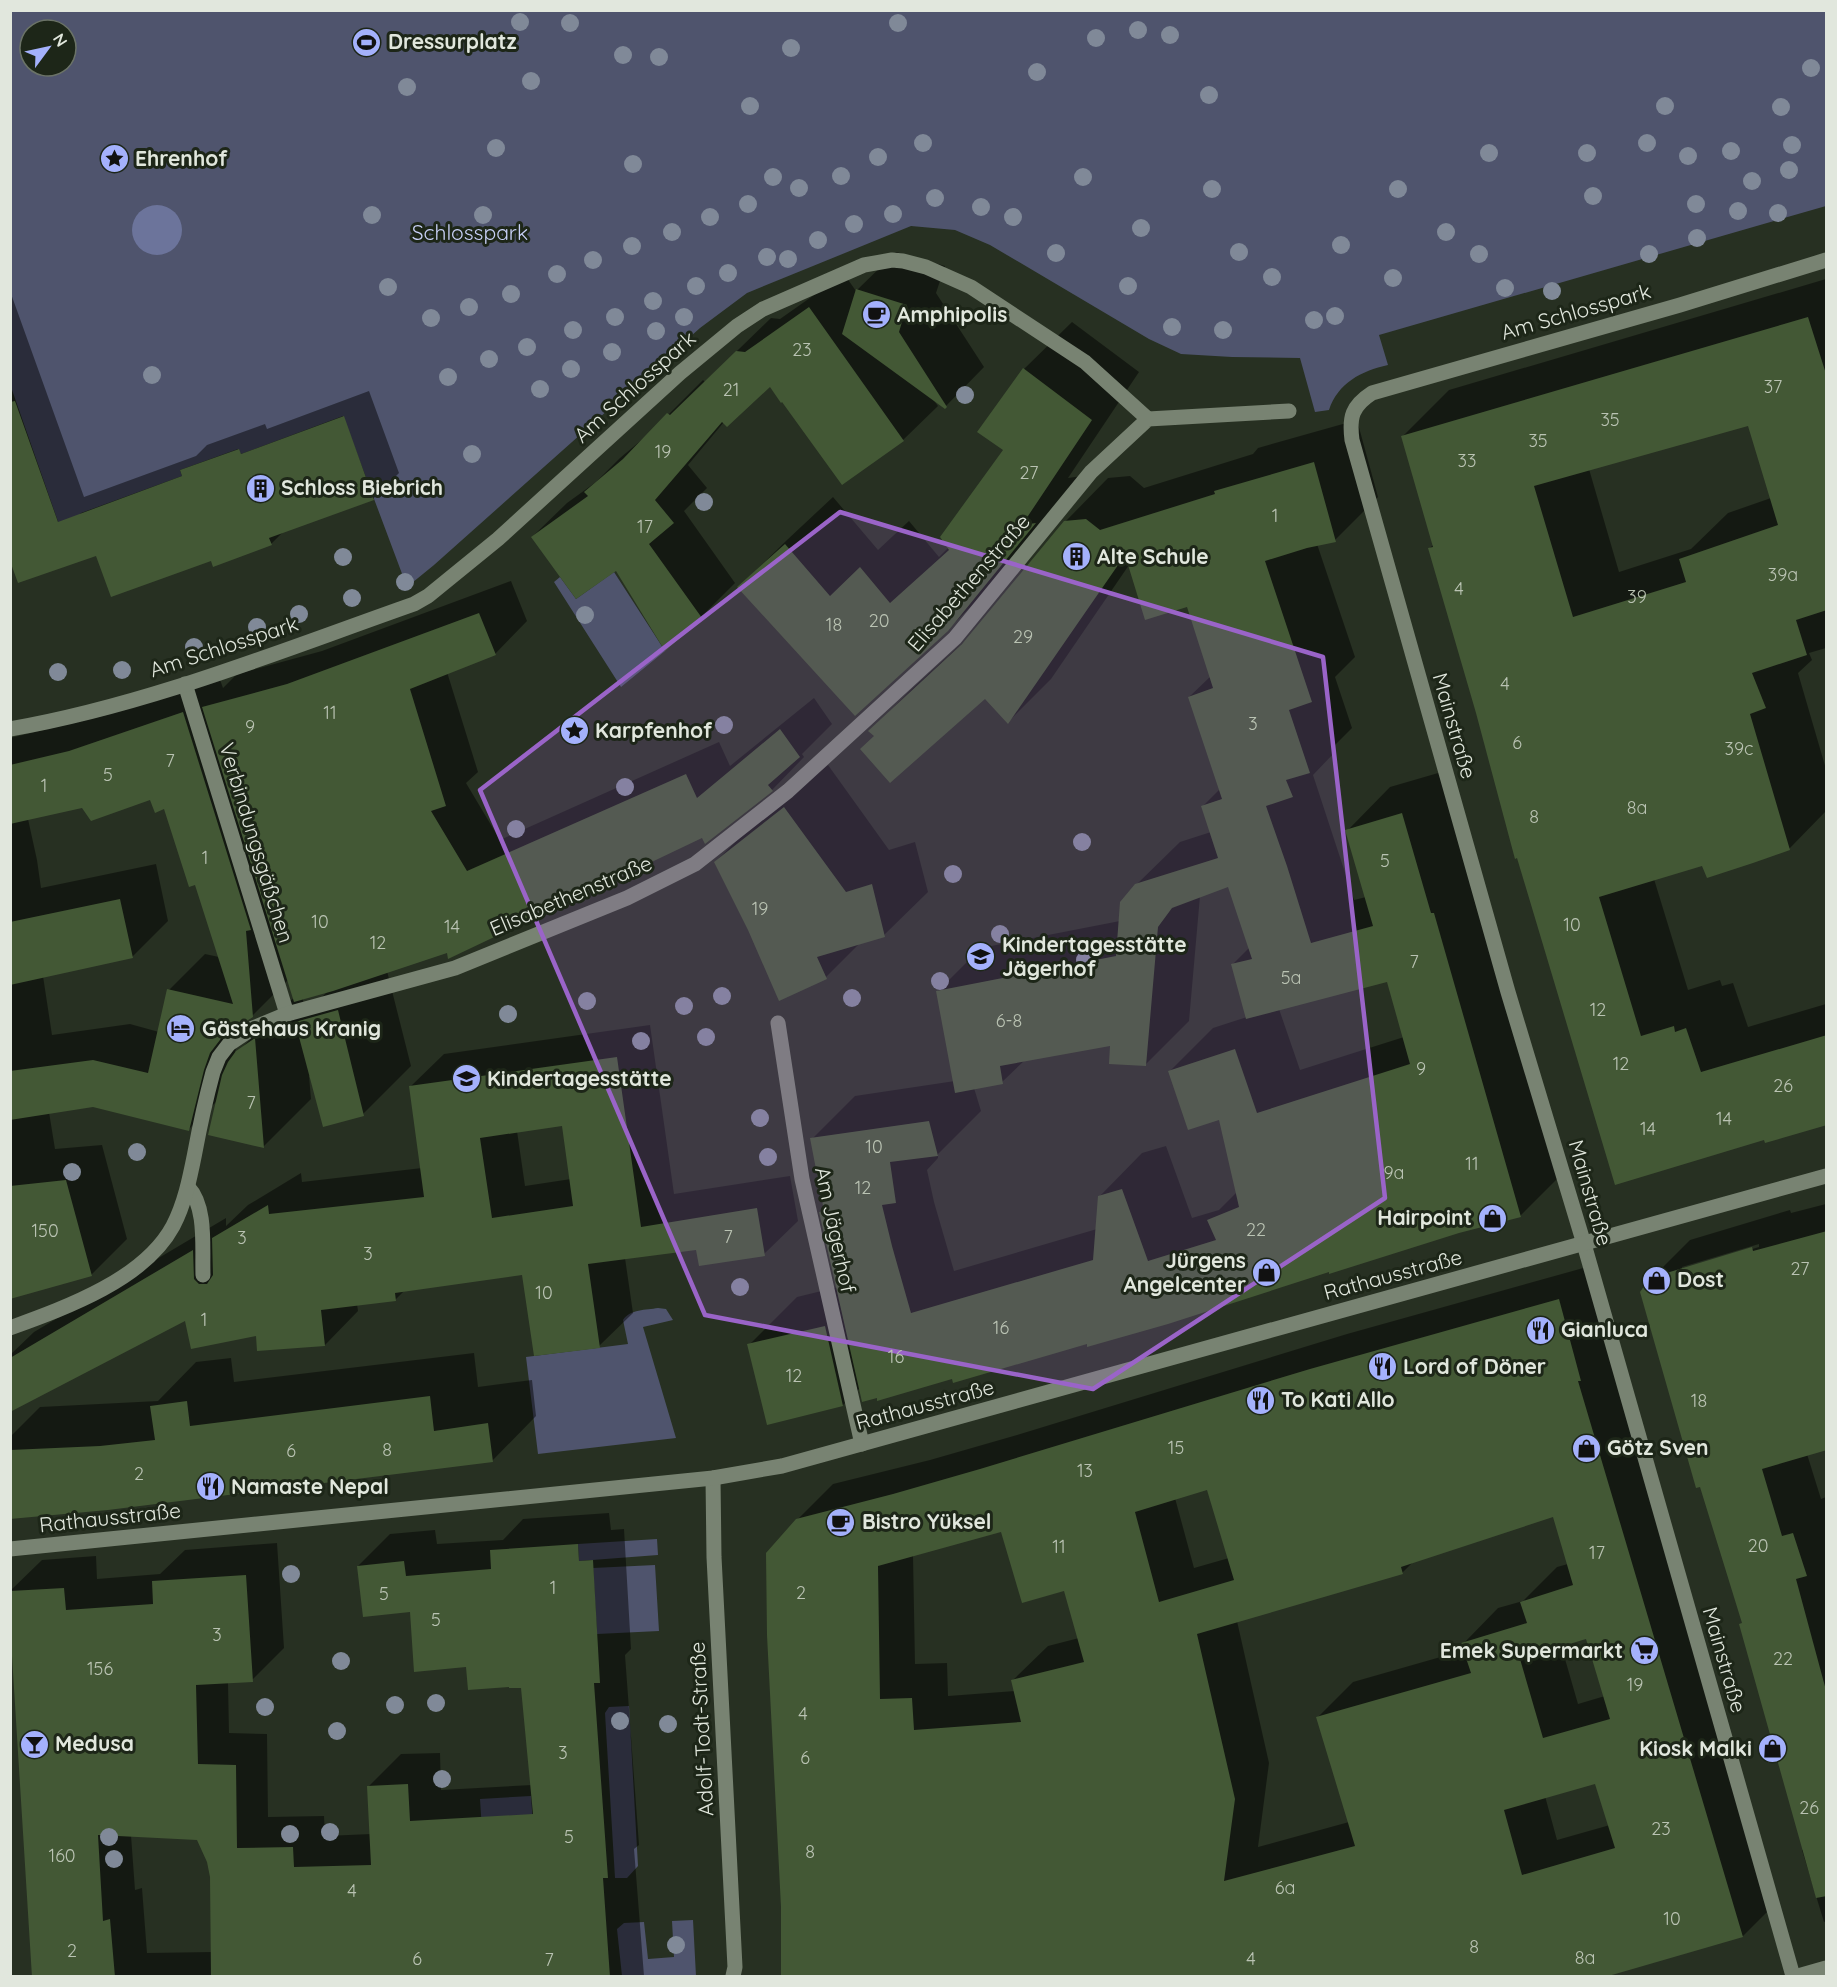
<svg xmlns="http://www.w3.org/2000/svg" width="1837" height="1987" font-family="Quicksand,sans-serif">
  <rect width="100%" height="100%" fill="#273022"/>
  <path fill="#4f546d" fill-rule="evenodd" d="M10,11H1826V206L1379,335L1388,365C1361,371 1338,383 1329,410L1315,412L1300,358L1232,357L1181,354L1149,339L990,245L955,230L911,226L747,293L700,328L434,565L407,587L343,416L241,454L238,449L180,470L182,476L81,513L62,533L11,387ZM30,30H66V66H30Z
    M614,572L665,651L621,687L554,582L560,577L576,599Z
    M658,1308L666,1309L673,1320L643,1327L676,1438L538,1454L526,1357L628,1344L623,1320C630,1309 646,1310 658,1308Z
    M657,1539L658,1555L579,1561L578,1544Z
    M655,1565L659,1631L597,1634L593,1568Z
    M629,1706L638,1866L627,1878H615L605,1713L609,1707Z
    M531,1796L537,1882L484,1861L480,1799Z
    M693,1920L696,1976H622L617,1929L624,1923L644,1922L648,1959L674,1957L672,1921Z"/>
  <path fill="#6c749b" d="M132 230a25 25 0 1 1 50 0a25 25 0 1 1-50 0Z"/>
  <path fill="#0007" fill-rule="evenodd" d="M896,252L945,266L936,293L984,367L945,407L932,398L938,406L903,440L843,483L770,385L724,422L688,465L707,488L684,511L735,583L701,617L616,568L532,537L567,503L596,482L620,458L651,432L703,380L705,382L771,318L780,319L844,274L856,291Z
    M1826,279V648L1809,653L1812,660L1798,673L1826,769V811L1790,848L1753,862L1703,864L1654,879L1688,990L1720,980L1722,986L1733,983L1748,1027L1826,1004V1123L1765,1138L1616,1183L1429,549L1434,544L1402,437L1449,390ZM1749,424L1771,498L1728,513L1691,549L1619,572L1589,469Z
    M10,291L84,497L196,456L207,445L265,424L267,429L369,391L399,473L373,499L284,531L271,544L212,559L97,554L10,557Z
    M1072,322L1139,372L1068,478L1082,476L996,582L947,630L739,587L787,540L833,497L878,550L909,521L939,557L949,547L1005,450L1024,369Z
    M1357,420L1378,497L1335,540L1317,544L1355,657L1335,677L1352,728L1333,747L1335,752L1313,775L1354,900L1366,897L1347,831L1390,787L1445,771L1563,1173L1520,1216L1458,1231L1089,1342L878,1396L861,1387L843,1405L749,1345L797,1297L838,1287L821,1212L825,1208L812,1139L855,1096L955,1081L938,991L981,948L1120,921L1136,885L1180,842L1211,832L1202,807L1220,789L1189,697L1211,676L1188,605L1129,565L1051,679L1008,722L985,697L875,736L870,731L913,688L976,631L1065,522L1108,478L1130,476L1144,488L1253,454L1258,448ZM1229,885L1249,948L1232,965L1247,1017L1213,1028L1170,1071L1220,1118L1237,1192L1219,1210L1192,1218L1166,1146L1142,1153L1099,1197L1097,1229L954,1271L934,1202L927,1170L938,1158V1154L981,1111L974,1088L1002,1082L1025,1060L1112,1044L1146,1064L1189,1021L1200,896ZM1388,980L1404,1037L1300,1070L1279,1009Z
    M511,581L527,621L495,654L447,672L478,772L466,783L500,840L719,742L730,766L814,698L832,724L802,754L804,757L772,790L702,836L448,951L387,971L411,1066L363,1114L311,1075L309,1076L311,1099L263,1147L218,1100L189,1129L93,1106L49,1112L55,1149L102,1145L127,1239L91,1275L10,1297V738L106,715L219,677L223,688L237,674L322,651ZM151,798L165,807L196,883L219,957L205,954L169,990L159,1032L130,1024L52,1035L43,976L132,957L168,921L156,864L41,888L37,860L28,819L83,806ZM288,980L294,998L285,1004L234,1056L243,1022L252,1016ZM328,991L304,1015L303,998Z
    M828,765L889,850L915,842L928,892L884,935L861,942L826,977L779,999L749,929L715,862L759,819Z
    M650,1025L674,1194L790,1176L798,1221L764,1254L698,1248L625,1258L633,1313L599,1346L524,1273L405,1290L395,1300L357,1304L358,1311L325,1345L186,1319L10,1410V1355L34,1332L226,1218V1226L248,1205L301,1173L302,1182L422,1168L410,1087L444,1054ZM563,1124L571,1179L525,1186L517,1131Z
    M1826,1204V1449L1807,1454L1821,1499L1826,1497V1921L1824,1922L1802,1850L1804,1849L1651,1279L1690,1240L1790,1210L1791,1213ZM1759,1244V1247L1682,1270V1267Z
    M1594,1265L1778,1901L1743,1936L783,1976L797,1520L833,1484L930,1460L1017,1435L1347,1334ZM1208,1488L1229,1558L1194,1568L1175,1498ZM1554,1515L1568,1564L1557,1567L1523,1601L1498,1608L1463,1644L1465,1650L1353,1682L1318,1717L1349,1822L1258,1847L1269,1763L1237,1621L1402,1573L1413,1562ZM1002,1531L1065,1589L1079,1638L1048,1646L1012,1681L1015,1691L948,1696L947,1663L915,1664L913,1555ZM1587,1637L1605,1696L1578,1704L1561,1645ZM1596,1782L1610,1825L1557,1840L1545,1796Z
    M474,1353L478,1387L532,1380L536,1416L492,1461L10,1518V1437L40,1407L158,1401L196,1362L231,1358L234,1382Z
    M609,1513L611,1530L624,1529L631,1649L625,1655L639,1845L634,1849L644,1976H34L10,1591L42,1560L96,1556L97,1579L160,1574L185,1550L277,1543L284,1648L252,1680L228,1682L229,1733L267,1734L268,1817L324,1816L325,1836L371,1834L369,1786L401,1754L440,1753L441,1790L532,1785L522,1686L468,1666L411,1610L358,1566L390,1534L435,1530L437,1544L503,1540L523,1519ZM131,1835L198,1839L208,1862L211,1876L212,1952L147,1953L142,1888L135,1890Z"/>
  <path fill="#435835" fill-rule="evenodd" d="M856,289L907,305L899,332L947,407L945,409L842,334Z
    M809,307L904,441L842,485L782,402L781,403L770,387L727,427L722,422L655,500L674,523L649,544L702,618L665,651L616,571L576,599L531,537L588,496L584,492L623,459L667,413L670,415L736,351L745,352Z
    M1808,317L1827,377V610L1796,620L1807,655L1752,673L1766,708L1750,714L1790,850L1753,863L1707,878L1702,866L1599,897L1641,1036L1674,1026L1675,1032L1686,1028L1701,1072L1827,1035V1125L1765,1143L1764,1140L1615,1185L1517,858L1515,859L1476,713L1428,548L1433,547L1401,436ZM1748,426L1778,525L1679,559L1686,582L1573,617L1534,486Z
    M1023,368L1092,420L1022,525L1036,523L948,631L855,716L737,587L785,544L830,596L860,567L890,603L949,550L940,537L1003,450L977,432Z
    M15,401L58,522L182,476L180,470L239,449L241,454L344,416L374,500L269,538L272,545L213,567L211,561L111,597L96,556L18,583L10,561V402Z
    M1314,462L1336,542L1307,548L1265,561L1312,702L1289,710L1310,773L1286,780L1293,797L1266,806L1287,866L1311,943L1373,926L1345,830L1402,813L1431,913H1434L1521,1217L1459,1233L1329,1274V1272L1168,1324L1087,1347V1344L953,1383L952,1379L877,1401V1398L862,1402L819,1212L824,1211L810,1138L929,1121L938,1156L890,1162L896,1203L882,1205L892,1246L911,1313L1093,1260L1098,1196L1122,1189L1148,1261L1216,1240L1207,1220L1239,1207L1219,1120L1188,1130L1168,1071L1235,1049L1257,1113L1410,1064L1387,982L1246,1019L1231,964L1252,959L1228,887L1172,908L1158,927L1146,1066L1109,1064L1110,1046L1000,1066L1003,1084L955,1093L936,991L1116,956L1120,902L1135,884L1218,858L1201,806L1222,799L1188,697L1213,688L1187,607L1145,620L1125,555L1008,724L985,699L890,783L860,749L874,736L868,731L962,644L1064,521L1086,519L1100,530L1215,494L1214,491Z
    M479,613L496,655L410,689L446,806L431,811L467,871L686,774L697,798L780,729L800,757L768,785L773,791L705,844L702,838L448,959L447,953L333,991L294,1002L202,707L287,684Z
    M183,712L251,930L246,931L253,1017L223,1036L210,1053L204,1070L189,1131L93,1107L10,1120V1071L93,1060L148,1073L167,989L233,1004L195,885L189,887L164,809L155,813L150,800L91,821L82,808L10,824V765L69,751Z
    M784,807L846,892L872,884L885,937L817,957L827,979L779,1001L748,930L714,862Z
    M120,899L133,958L10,985V922Z
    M338,1010L364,1116L323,1127L295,1022Z
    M255,1038L264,1148L208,1135L222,1075L228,1062L236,1051Z
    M617,1057L641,1227L757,1208L765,1256L699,1266L696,1250L588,1264L600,1348L534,1356L522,1275L395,1293L396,1301L321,1310L325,1346L257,1351L256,1336L191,1349L185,1321L10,1412V1358L193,1250L194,1279L199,1284H207L213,1275L212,1238L268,1205L269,1214L424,1197L409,1086ZM562,1126L573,1206L492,1218L480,1138Z
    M66,1180L92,1276L10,1299V1186Z
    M1827,1231V1450L1762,1469L1782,1536L1793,1533L1807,1576L1796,1579L1827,1694V1896L1816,1898L1739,1624L1742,1623L1700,1487L1696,1488L1640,1292L1650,1278L1752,1247L1753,1251Z
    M1559,1299L1581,1381H1578L1743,1937L1605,1977H781V1907L767,1635L766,1553L796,1519L893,1494L980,1469L1310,1369ZM1207,1490L1234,1580L1159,1602L1135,1512ZM1553,1517L1573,1585L1520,1602L1527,1623L1461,1643L1471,1673L1316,1717L1355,1846L1224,1881L1235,1799L1197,1634L1403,1574L1401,1567ZM1001,1532L1022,1603L1064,1591L1084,1662L1011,1680L1021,1722L914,1730L912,1698L880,1699L878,1566ZM1586,1639L1610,1719L1543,1738L1520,1659ZM1595,1784L1615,1848L1522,1875L1504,1810Z
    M825,1326L843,1406L767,1425L747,1344Z
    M430,1396L434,1431L488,1423L493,1462L108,1510L10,1519V1450L100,1446L155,1440L150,1406L187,1401L190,1426Z
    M578,1544L579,1561L593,1560L600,1683H594L608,1878H603L610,1977H211L210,1877L207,1862L197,1840L98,1835L103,1921L110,1919L115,1977H32L10,1624V1591L64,1588L66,1610L153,1604L152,1581L246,1575L253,1682L196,1685L198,1764L236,1765L237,1848L293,1847L294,1867L371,1865L367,1786L408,1784L410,1821L533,1814L521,1688H509V1687L468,1690L466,1667L414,1672L410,1612L363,1617L357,1566L404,1561L406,1576L491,1569L490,1550Z"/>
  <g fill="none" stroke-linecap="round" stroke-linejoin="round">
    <path stroke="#788372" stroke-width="15" d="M185,684L287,1014
      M778,1023L802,1179L862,1444
      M188,1187C207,1207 202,1248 203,1275"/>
    <path stroke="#788372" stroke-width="15" d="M10,729C148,705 283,650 414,604L428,596L498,539L680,373L737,326L763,309L864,265L892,260L903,261L926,267L971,287L1085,362L1148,419L1289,411
      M10,1328C65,1308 144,1280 173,1226C185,1203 190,1177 195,1152C200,1125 206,1098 213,1072L219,1057L229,1044L253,1028L287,1014L455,968L627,898L695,864L788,791L955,638L1091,472L1148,419
      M713,1478L714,1557L735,1967L733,1976
      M1793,1976L1584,1244L1508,992L1352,440C1349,417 1352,406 1372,393L1680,305L1826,260"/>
    <path stroke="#788372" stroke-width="15" d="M10,1549L713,1478L782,1466L1826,1176
      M1798,1976L1826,1968"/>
  </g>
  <g fill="#808998">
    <circle cx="520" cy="22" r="9"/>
    <circle cx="570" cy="23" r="9"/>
    <circle cx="898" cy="23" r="9"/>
    <circle cx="1138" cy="30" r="9"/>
    <circle cx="1170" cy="35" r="9"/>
    <circle cx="1096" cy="38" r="9"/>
    <circle cx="791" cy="48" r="9"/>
    <circle cx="623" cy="55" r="9"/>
    <circle cx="659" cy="57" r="9"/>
    <circle cx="1811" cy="68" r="9"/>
    <circle cx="1037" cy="72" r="9"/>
    <circle cx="531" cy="81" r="9"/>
    <circle cx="407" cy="87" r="9"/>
    <circle cx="1209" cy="95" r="9"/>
    <circle cx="750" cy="106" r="9"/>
    <circle cx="1665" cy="106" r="9"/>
    <circle cx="1781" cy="107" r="9"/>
    <circle cx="923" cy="143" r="9"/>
    <circle cx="1647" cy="143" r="9"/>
    <circle cx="1792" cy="145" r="9"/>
    <circle cx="496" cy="148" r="9"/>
    <circle cx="1731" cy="151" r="9"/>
    <circle cx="1489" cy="153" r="9"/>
    <circle cx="1587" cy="153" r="9"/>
    <circle cx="1688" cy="156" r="9"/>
    <circle cx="878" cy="157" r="9"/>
    <circle cx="633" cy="164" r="9"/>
    <circle cx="1789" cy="170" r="9"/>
    <circle cx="841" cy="176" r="9"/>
    <circle cx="773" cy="177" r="9"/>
    <circle cx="1083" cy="177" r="9"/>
    <circle cx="1752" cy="181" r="9"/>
    <circle cx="799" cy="188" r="9"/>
    <circle cx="1212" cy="189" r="9"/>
    <circle cx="1398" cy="189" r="9"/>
    <circle cx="1593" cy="196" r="9"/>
    <circle cx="935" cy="198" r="9"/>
    <circle cx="748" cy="204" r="9"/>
    <circle cx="1696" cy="204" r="9"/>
    <circle cx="981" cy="207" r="9"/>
    <circle cx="1738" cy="211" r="9"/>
    <circle cx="1778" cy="213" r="9"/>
    <circle cx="893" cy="214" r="9"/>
    <circle cx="372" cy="215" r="9"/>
    <circle cx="483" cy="215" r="9"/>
    <circle cx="710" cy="217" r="9"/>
    <circle cx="1013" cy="217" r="9"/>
    <circle cx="854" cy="224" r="9"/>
    <circle cx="1141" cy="228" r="9"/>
    <circle cx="672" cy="232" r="9"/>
    <circle cx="1446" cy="232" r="9"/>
    <circle cx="1697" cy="238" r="9"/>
    <circle cx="818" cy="240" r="9"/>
    <circle cx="1341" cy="245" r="9"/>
    <circle cx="632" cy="246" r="9"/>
    <circle cx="1239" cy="252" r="9"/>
    <circle cx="1056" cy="253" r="9"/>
    <circle cx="1479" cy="254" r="9"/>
    <circle cx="1649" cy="254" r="9"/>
    <circle cx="767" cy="257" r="9"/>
    <circle cx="788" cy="259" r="9"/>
    <circle cx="593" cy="260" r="9"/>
    <circle cx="728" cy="273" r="9"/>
    <circle cx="557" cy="274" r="9"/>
    <circle cx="1272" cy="277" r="9"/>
    <circle cx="1393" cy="278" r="9"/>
    <circle cx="696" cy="286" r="9"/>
    <circle cx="1128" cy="286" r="9"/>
    <circle cx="388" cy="287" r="9"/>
    <circle cx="1505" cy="288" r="9"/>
    <circle cx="1552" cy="291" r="9"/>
    <circle cx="511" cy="294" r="9"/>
    <circle cx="653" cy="301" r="9"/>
    <circle cx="469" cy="307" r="9"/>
    <circle cx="1335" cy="316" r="9"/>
    <circle cx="615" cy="317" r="9"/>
    <circle cx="684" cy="317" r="9"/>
    <circle cx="431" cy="318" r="9"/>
    <circle cx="1314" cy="320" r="9"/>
    <circle cx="1172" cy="327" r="9"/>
    <circle cx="573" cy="330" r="9"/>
    <circle cx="1223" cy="330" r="9"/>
    <circle cx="656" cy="331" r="9"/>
    <circle cx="527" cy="347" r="9"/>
    <circle cx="612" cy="352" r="9"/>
    <circle cx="489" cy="359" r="9"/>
    <circle cx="571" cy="369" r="9"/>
    <circle cx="152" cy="375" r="9"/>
    <circle cx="448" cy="377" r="9"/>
    <circle cx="540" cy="389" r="9"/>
    <circle cx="965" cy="395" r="9"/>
    <circle cx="472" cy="454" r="9"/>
    <circle cx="704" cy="502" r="9"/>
    <circle cx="343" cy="557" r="9"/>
    <circle cx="405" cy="582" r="9"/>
    <circle cx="352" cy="598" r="9"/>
    <circle cx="299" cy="614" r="9"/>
    <circle cx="585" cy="615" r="9"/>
    <circle cx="257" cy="627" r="9"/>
    <circle cx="194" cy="647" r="9"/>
    <circle cx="122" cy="670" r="9"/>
    <circle cx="58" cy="672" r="9"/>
    <circle cx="724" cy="725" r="9"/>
    <circle cx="625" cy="787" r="9"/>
    <circle cx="516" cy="829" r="9"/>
    <circle cx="1082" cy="842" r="9"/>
    <circle cx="953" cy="874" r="9"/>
    <circle cx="1000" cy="934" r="9"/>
    <circle cx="1085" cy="960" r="9"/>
    <circle cx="940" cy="981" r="9"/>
    <circle cx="722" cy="996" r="9"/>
    <circle cx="852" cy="998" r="9"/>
    <circle cx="587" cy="1001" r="9"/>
    <circle cx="684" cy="1006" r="9"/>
    <circle cx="508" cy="1014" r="9"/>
    <circle cx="706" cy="1037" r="9"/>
    <circle cx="641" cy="1041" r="9"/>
    <circle cx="760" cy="1118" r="9"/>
    <circle cx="137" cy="1152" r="9"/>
    <circle cx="768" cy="1157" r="9"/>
    <circle cx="72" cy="1172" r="9"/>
    <circle cx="740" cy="1287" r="9"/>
    <circle cx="291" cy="1574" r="9"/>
    <circle cx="341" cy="1661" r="9"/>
    <circle cx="436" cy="1703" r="9"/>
    <circle cx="395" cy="1705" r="9"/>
    <circle cx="265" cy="1707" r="9"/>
    <circle cx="620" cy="1721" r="9"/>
    <circle cx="668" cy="1724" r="9"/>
    <circle cx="337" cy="1731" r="9"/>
    <circle cx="442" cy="1779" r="9"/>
    <circle cx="330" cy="1832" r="9"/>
    <circle cx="290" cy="1834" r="9"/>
    <circle cx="109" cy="1837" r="9"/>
    <circle cx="114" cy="1859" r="9"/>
    <circle cx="676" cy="1945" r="9"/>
  </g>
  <path fill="#9a64c8" fill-opacity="0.2" stroke="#9a64c8" stroke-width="4.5" stroke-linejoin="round" d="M840,512L1323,657L1385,1198L1093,1389L705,1315L480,790Z"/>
  <defs>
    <symbol id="stadium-disc" viewBox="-11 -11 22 22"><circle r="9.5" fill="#a4b1fc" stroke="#1d2618"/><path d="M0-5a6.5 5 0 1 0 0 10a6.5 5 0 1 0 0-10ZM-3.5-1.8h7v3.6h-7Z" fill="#111"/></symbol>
    <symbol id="sight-disc" viewBox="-11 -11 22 22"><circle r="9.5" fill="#a4b1fc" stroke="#1d2618"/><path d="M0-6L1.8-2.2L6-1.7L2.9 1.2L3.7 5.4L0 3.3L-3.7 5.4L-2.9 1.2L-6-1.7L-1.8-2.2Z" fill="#111"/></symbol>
    <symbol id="cafe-disc" viewBox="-11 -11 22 22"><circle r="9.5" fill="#a4b1fc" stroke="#1d2618"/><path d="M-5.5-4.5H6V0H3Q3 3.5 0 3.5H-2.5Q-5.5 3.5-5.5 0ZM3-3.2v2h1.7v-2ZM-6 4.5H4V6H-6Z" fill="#111"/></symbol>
    <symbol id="building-disc" viewBox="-11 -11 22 22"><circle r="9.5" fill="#a4b1fc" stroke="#1d2618"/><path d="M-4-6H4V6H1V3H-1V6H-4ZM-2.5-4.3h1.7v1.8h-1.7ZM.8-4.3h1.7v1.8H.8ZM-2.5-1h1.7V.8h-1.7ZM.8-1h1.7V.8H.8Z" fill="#111"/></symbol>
    <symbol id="school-disc" viewBox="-11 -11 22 22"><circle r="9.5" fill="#a4b1fc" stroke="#1d2618"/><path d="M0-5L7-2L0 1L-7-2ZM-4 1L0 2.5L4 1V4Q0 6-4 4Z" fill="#111"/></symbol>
    <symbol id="hotel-disc" viewBox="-11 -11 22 22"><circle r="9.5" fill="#a4b1fc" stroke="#1d2618"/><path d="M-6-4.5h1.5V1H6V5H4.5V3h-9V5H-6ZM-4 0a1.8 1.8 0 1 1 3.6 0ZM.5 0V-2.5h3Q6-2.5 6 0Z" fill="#111"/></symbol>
    <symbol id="shop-disc" viewBox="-11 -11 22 22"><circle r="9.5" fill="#a4b1fc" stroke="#1d2618"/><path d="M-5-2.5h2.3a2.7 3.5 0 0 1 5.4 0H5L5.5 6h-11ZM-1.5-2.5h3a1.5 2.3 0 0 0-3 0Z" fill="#111"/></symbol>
    <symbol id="restaurant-disc" viewBox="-11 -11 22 22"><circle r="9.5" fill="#a4b1fc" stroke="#1d2618"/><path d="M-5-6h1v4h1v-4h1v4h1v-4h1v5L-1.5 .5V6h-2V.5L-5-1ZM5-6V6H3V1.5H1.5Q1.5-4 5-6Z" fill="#111"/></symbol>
    <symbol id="supermarket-disc" viewBox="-11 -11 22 22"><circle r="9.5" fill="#a4b1fc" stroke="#1d2618"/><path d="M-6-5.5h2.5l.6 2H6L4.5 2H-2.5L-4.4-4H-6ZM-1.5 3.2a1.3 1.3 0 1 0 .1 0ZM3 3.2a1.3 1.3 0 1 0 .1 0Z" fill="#111"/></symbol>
    <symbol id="bar-disc" viewBox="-11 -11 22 22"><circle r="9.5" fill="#a4b1fc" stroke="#1d2618"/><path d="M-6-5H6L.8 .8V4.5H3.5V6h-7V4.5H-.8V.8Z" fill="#111"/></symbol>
  </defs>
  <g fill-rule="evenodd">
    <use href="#stadium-disc" x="350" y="26" width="33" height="33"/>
    <use href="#sight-disc" x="98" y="142" width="33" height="33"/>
    <use href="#cafe-disc" x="860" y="298" width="33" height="33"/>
    <use href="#building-disc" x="244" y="472" width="33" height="33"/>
    <use href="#building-disc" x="1060" y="540" width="33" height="33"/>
    <use href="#sight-disc" x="558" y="714" width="33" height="33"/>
    <use href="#school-disc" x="964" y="940" width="33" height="33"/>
    <use href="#hotel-disc" x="164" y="1012" width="33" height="33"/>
    <use href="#school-disc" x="450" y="1062" width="33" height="33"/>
    <use href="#shop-disc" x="1476" y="1202" width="33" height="33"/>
    <use href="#shop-disc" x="1250" y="1256" width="33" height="33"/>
    <use href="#shop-disc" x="1640" y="1264" width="33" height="33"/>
    <use href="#restaurant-disc" x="1524" y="1314" width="33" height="33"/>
    <use href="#restaurant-disc" x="1366" y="1350" width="33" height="33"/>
    <use href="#restaurant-disc" x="1244" y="1384" width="33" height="33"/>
    <use href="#shop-disc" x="1570" y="1432" width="33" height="33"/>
    <use href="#restaurant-disc" x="194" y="1470" width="33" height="33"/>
    <use href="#cafe-disc" x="824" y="1506" width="33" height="33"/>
    <use href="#supermarket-disc" x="1628" y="1634" width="33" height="33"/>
    <use href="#bar-disc" x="18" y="1728" width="33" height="33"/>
    <use href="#shop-disc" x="1756" y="1732" width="33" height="33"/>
  </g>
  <g text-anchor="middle" stroke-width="6" stroke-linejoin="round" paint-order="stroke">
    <g font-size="18" fill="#bac3b3">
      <text x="802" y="356">23</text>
      <text x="1773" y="393">37</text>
      <text x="731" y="396">21</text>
      <text x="1610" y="426">35</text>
      <text x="1538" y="447">35</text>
      <text x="663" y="458">19</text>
      <text x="1467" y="467">33</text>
      <text x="1029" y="479">27</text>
      <text x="1275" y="522">1</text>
      <text x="645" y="533">17</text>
      <text x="1783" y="581">39a</text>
      <text x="1459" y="595">4</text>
      <text x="1637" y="603">39</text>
      <text x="879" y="627">20</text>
      <text x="834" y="631">18</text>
      <text x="1023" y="643">29</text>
      <text x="1505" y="690">4</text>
      <text x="330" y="719">11</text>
      <text x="1253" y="730">3</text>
      <text x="250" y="733">9</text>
      <text x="1517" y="749">6</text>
      <text x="1739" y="755">39c</text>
      <text x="170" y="767">7</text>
      <text x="108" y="781">5</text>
      <text x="44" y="792">1</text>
      <text x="1637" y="814">8a</text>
      <text x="1534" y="823">8</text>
      <text x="205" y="864">1</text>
      <text x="1385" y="867">5</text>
      <text x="760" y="915">19</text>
      <text x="320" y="928">10</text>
      <text x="1572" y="931">10</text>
      <text x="452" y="933">14</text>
      <text x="378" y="949">12</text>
      <text x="1414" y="968">7</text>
      <text x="1291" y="984">5a</text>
      <text x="1598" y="1016">12</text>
      <text x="1009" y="1027">6-8</text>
      <text x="1621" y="1070">12</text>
      <text x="1421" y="1075">9</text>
      <text x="1783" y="1092">26</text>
      <text x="251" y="1109">7</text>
      <text x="1724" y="1125">14</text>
      <text x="1648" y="1135">14</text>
      <text x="874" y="1153">10</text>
      <text x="1472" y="1170">11</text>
      <text x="1394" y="1179">9a</text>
      <text x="863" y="1194">12</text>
      <text x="1256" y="1236">22</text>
      <text x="45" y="1237">150</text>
      <text x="728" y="1243">7</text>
      <text x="242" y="1244">3</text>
      <text x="368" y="1260">3</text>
      <text x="1800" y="1275">27</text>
      <text x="544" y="1299">10</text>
      <text x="204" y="1326">1</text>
      <text x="1001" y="1334">16</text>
      <text x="896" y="1363">16</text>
      <text x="794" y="1382">12</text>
      <text x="1699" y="1407">18</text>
      <text x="1176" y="1454">15</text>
      <text x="387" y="1456">8</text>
      <text x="291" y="1457">6</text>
      <text x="1085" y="1477">13</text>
      <text x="139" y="1480">2</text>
      <text x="1758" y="1552">20</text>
      <text x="1059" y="1553">11</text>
      <text x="1597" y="1559">17</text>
      <text x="553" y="1594">1</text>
      <text x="801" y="1599">2</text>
      <text x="384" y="1600">5</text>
      <text x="436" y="1626">5</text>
      <text x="217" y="1641">3</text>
      <text x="1783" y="1665">22</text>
      <text x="100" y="1675">156</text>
      <text x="1635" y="1691">19</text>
      <text x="803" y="1720">4</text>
      <text x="563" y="1759">3</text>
      <text x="805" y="1764">6</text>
      <text x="1809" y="1814">26</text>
      <text x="1661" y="1835">23</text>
      <text x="569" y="1843">5</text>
      <text x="810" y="1858">8</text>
      <text x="62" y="1862">160</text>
      <text x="1285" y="1894">6a</text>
      <text x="352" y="1897">4</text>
      <text x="1672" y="1925">10</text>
      <text x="1474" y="1953">8</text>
      <text x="72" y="1957">2</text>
      <text x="1585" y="1964">8a</text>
      <text x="417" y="1965">6</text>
      <text x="1251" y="1965">4</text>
      <text x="549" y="1966">7</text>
    </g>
    <g font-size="21" font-weight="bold" fill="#e1e7dd" stroke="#1d2618" text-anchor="start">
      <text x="388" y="49">Dressurplatz</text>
      <text x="135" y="166">Ehrenhof</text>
      <text x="897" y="322">Amphipolis</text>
      <text x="281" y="495">Schloss Biebrich</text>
      <text x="1097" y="564">Alte Schule</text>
      <text x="595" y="738">Karpfenhof</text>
      <text x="1002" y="952">Kindertagesstätte<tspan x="1002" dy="24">Jägerhof</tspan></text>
      <text x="202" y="1036">Gästehaus Kranig</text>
      <text x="487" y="1086">Kindertagesstätte</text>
      <text x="1472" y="1225" text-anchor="end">Hairpoint</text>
      <text x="1246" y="1268" text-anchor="end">Jürgens<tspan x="1246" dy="24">Angelcenter</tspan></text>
      <text x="1677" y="1287">Dost</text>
      <text x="1561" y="1337">Gianluca</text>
      <text x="1403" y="1374">Lord of Döner</text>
      <text x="1281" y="1407">To Kati Allo</text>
      <text x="1607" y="1455">Götz Sven</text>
      <text x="231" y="1494">Namaste Nepal</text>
      <text x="862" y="1529">Bistro Yüksel</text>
      <text x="1623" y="1658" text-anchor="end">Emek Supermarkt</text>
      <text x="55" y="1751">Medusa</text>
      <text x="1752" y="1756" text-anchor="end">Kiosk Malki</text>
    </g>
    <g font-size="21" fill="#c9d1f8" stroke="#1d2618">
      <text x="470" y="240">Schlosspark</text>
    </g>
    <g font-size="21" fill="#e1e7dd" stroke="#1d2618">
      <text transform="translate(1576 312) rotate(-16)" y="7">Am Schlosspark</text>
      <text transform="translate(635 387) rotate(-42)" y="7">Am Schlosspark</text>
      <text transform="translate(969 583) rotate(-49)" y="7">Elisabethenstraße</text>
      <text transform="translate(224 647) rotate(-18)" y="7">Am Schlosspark</text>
      <text transform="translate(1454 726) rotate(74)" y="7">Mainstraße</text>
      <text transform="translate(256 843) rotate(73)" y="7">Verbindungsgäßchen</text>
      <text transform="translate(571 896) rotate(-23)" y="7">Elisabethenstraße</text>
      <text transform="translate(1590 1193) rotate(74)" y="7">Mainstraße</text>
      <text transform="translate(835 1230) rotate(78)" y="7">Am Jägerhof</text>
      <text transform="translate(1393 1275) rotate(-15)" y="7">Rathausstraße</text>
      <text transform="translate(925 1405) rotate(-15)" y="7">Rathausstraße</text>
      <text transform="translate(110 1518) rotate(-6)" y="7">Rathausstraße</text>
      <text transform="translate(1724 1660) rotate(74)" y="7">Mainstraße</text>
      <text transform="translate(702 1729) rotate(-93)" y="7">Adolf-Todt-Straße</text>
    </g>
  </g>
  <rect width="1837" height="1987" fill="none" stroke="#e1e7dd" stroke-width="24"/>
  <g transform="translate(48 48) rotate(57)"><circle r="28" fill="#1d2618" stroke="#6b7367" stroke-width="1.5"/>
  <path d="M0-4.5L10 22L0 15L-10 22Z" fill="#a4b1fc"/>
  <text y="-9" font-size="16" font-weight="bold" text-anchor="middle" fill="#e1e7dd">N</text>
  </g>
</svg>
